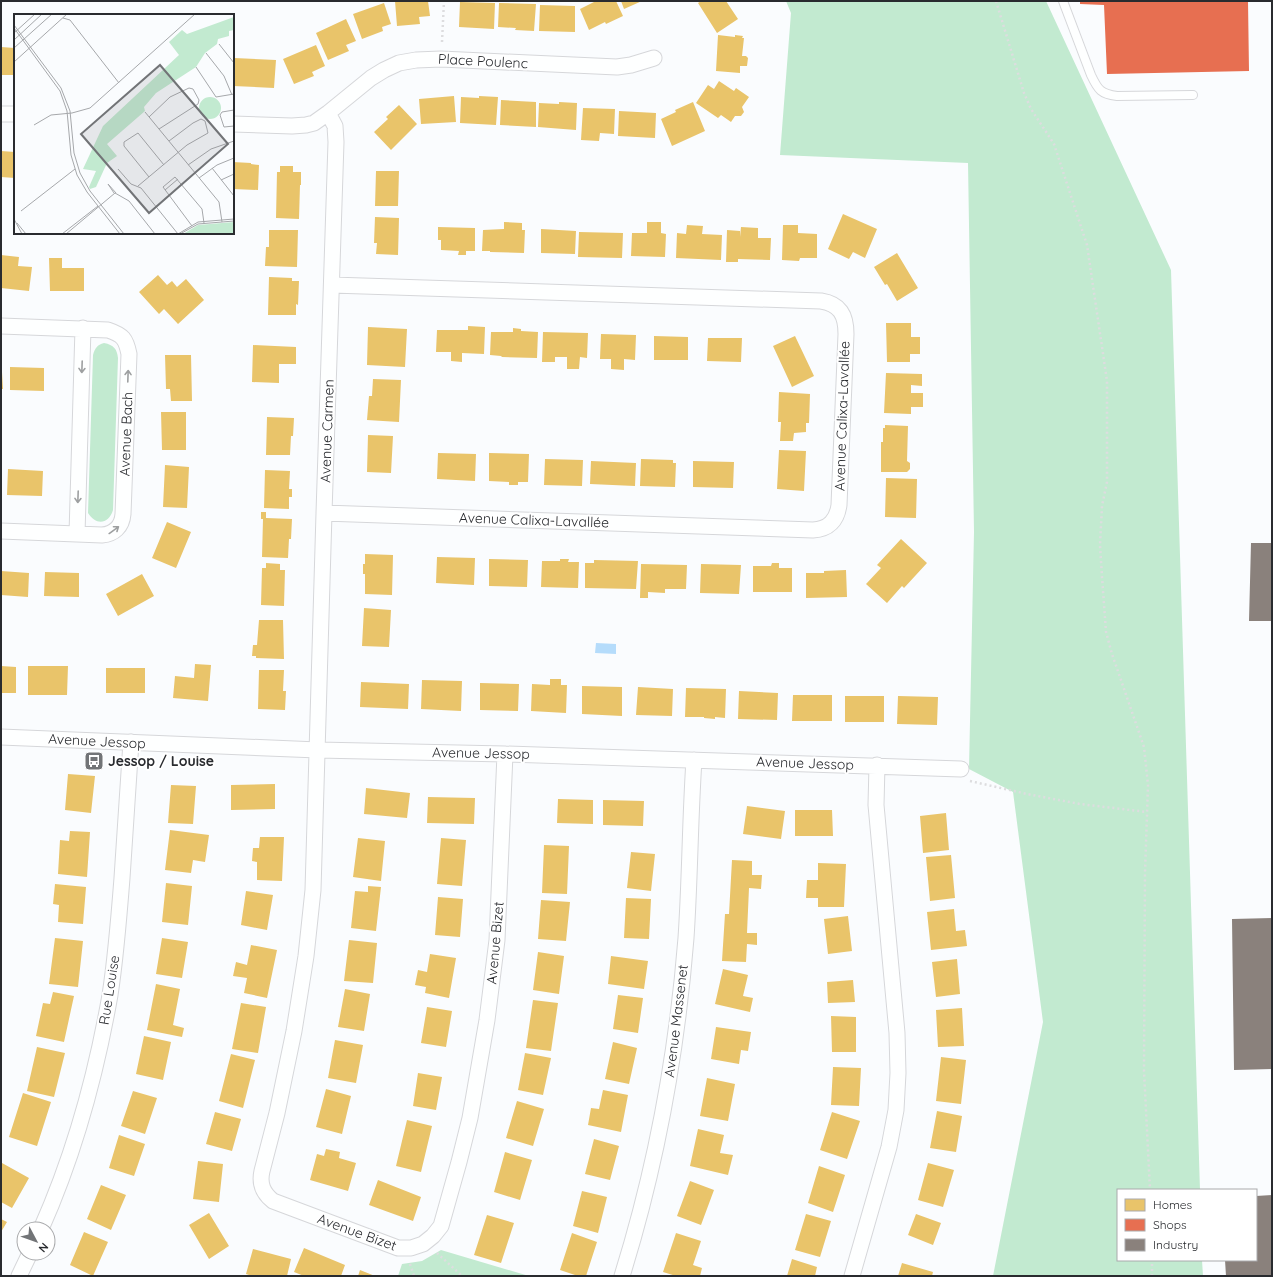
<svg xmlns="http://www.w3.org/2000/svg" width="1273" height="1277" font-family="Quicksand,sans-serif">
  <rect width="100%" height="100%" fill="#fafcfe"/>
  <path fill="#c2ead0" d="M786,1H1046L1171,270L1200,1190H1118V1260H1202L1203,1276H993L1043,1022L1013,792L969,769L974,532L968,163L780,155L791,13Z
    M104,343C114,345 117,349 118,358L113,510C109,524 96,526 88,513L93,355C95,348 97,345 104,343Z
    M441,1250L529,1276H398L402,1264L422,1261Z"/>
  <path fill="#b5dcfb" d="M596,643L616,644V654L595,653Z"/>
  <path fill="#e9c46a" d="M395,1H428L430,16L419,17L420,24L397,26Z
    M596,1H616L623,16L606,24L605,22L589,30L580,9Z
    M621,1H642L624,9Z
    M701,1H726L738,19L717,33L698,3Z
    M460,2L495,3L494,29L459,27Z
    M384,3L391,24L382,27L383,31L362,39L353,14Z
    M499,3L536,4L534,31L515,30L516,28L498,27Z
    M540,5L575,6V32L539,31Z
    M346,19L356,41L346,45L349,51L328,60L316,33Z
    M718,35L735,37V35L743,36L742,38H744L742,56H746L748,58L747,66H740V73L716,71Z
    M316,45L325,66L312,72L314,76L294,84L283,59Z
    M1,47L15,48V75H1Z
    M234,58L276,60L274,88L233,86Z
    M719,81L734,91L736,88L749,97L742,107L744,112L741,116H735L731,122L721,115L718,118L696,103L708,85L714,89Z
    M454,96L456,122L421,124L419,99Z
    M479,96L498,97L496,125L460,123L461,97L479,98Z
    M501,100L536,102V127L500,125Z
    M559,102L577,103L576,130L538,127L539,103L559,104Z
    M693,102L705,131L672,146L661,119L676,112L675,110Z
    M399,105L417,124L391,150L374,132L388,119L386,117Z
    M583,108L615,109L614,134L600,133L599,141L581,140Z
    M619,111L656,113L655,138L618,136Z
    M1,151L15,152V178L1,177Z
    M233,162L251,163V164L259,165L258,190L233,189Z
    M280,166H293V172H301V185H300L299,219L276,218L277,172H280Z
    M376,171H399L398,206H375Z
    M843,214L877,229L865,258L853,252L849,259L828,249Z
    M375,217L399,218L398,255L376,254L377,243H374Z
    M504,222L522,223V230H525L524,253L490,252V251H482L483,230L504,229Z
    M647,222H661V233L666,234L665,257L631,256L632,233H647Z
    M687,225L703,226L702,234L722,235L721,260L676,258L677,233L686,234Z
    M783,225H798V233L817,234V258H800L799,261L782,260Z
    M438,227L475,228V251H466V255H458L459,251L441,250V240H438Z
    M741,227L758,228V238H771L770,260L738,259V262H726L727,230L740,231V237Z
    M541,229L576,231L575,254L541,253Z
    M269,230H298L297,267L265,266L266,247H269Z
    M579,232L623,233L622,258L578,257Z
    M897,253L918,288L897,301L887,284L885,285L874,267Z
    M1,255L19,257L18,266L32,267L29,291L1,288Z
    M49,258H62V268H84V291H50Z
    M158,275L167,285L172,281L177,287L186,279L204,300L178,324L164,309L159,314L139,292Z
    M269,277L292,278V281H299L298,305L296,304V315H268Z
    M886,323H911V337H920V354H910V362H887Z
    M468,326L485,327L484,354L462,353V362L451,361V352H436L437,330H468Z
    M368,327L407,329L405,367L367,365Z
    M513,328L521,329V331L538,332L537,358L502,357L501,356L490,355L491,332H513Z
    M543,332L588,333L587,358L580,357L579,369H567V357H555V362H542Z
    M601,334L636,335L635,360L624,359V370L611,369V359H600Z
    M654,336L688,337V360H654Z
    M795,336L814,376L792,387L773,346Z
    M708,338H742L741,362L707,361Z
    M253,345L296,347V364H279V383L252,382Z
    M165,355H191L192,401H171L170,389H166Z
    M10,367L44,368V391L10,390Z
    M1,372H2L3,389H1Z
    M886,373L922,374V386L911,385V393H923V407H911V414L884,413Z
    M373,379L401,380L399,422L367,420L369,396H372Z
    M779,392L810,394L809,423H806V432L794,433L793,441H780L781,422H778Z
    M161,412H186V450H162Z
    M267,417L294,418L293,436H291L290,455H266Z
    M885,425L908,426L907,461L910,463V469L907,472H881V442H883V428H885Z
    M368,435L393,436L391,473L367,472Z
    M779,450L806,451L804,491L777,489Z
    M438,453L476,454L475,481L437,479Z
    M489,453L529,454L528,482H518V485H509V482L489,481Z
    M545,459L583,460L582,486L544,485Z
    M641,459L673,460V463H676L675,487L640,486Z
    M591,461L636,463L635,486L590,484Z
    M693,461L734,462L733,488L693,487Z
    M165,465L189,467L187,508L163,507Z
    M8,469L43,471L42,496L7,495Z
    M265,470L290,471L289,489H292V497H289V509L264,508Z
    M886,478L917,479L916,518L885,517Z
    M261,512H266V518L292,519L291,539H289L288,558L262,557L263,519H261Z
    M167,522L191,532L176,568L152,558Z
    M901,539L927,563L904,588L902,586L887,603L866,584L881,568L877,565Z
    M365,554L393,555L392,595L365,594V574H363V564H365Z
    M437,557L475,558L474,585L436,583Z
    M489,559L528,560L527,587L489,586Z
    M560,559H569L568,562H579L578,588L541,587L542,561H560Z
    M594,560L638,561L636,589L585,588V563H594Z
    M266,563L280,564V570H285L284,606L261,605L262,568H266Z
    M772,563H779V568H792V592H753V566H771Z
    M641,564L687,565L686,589H665V593L648,592V598H640Z
    M701,564L741,565L739,594L700,593Z
    M846,570L847,597L806,598V573H824V571Z
    M1,571L29,573L28,597L1,595Z
    M45,572L79,573V597L44,596Z
    M142,574L154,596L118,616L106,594Z
    M364,608L391,610L389,647L362,646Z
    M259,620H283L284,659L256,658V656H252L253,645H257Z
    M195,664L211,665L208,701L173,698L175,676L194,678Z
    M1,666L16,667V693H1Z
    M28,666H68L67,695H28Z
    M106,668H145V693H106Z
    M259,670H284L283,691H286L285,710L258,709Z
    M550,679H561V685H567L566,713L531,711L532,684L550,685Z
    M422,680L462,681L461,711L421,709Z
    M361,682L409,684L408,709L360,707Z
    M480,683L519,684L518,711L480,710Z
    M582,686L622,687V716L582,714Z
    M638,687L673,689L672,716L636,715Z
    M686,688L726,689L725,718L715,717V719L704,718V717H685Z
    M739,691L778,693L777,720L738,719Z
    M793,695H832V721H792Z
    M845,696H884V722H845Z
    M898,696L938,697L937,725L897,724Z
    M68,774L95,776L91,813L65,810Z
    M275,784V809L231,810V785Z
    M171,785L196,786L193,824L168,823Z
    M366,788L410,793L407,818L364,814Z
    M428,797L475,798L474,824L427,823Z
    M558,799L593,800V824L557,823Z
    M603,800L644,801L643,826L603,825Z
    M747,806L785,811L781,839L743,834Z
    M795,810H832L833,836H795Z
    M946,813L949,850L923,853L920,816Z
    M170,830L209,835L205,862L193,860L191,873L165,870Z
    M70,831L90,832L87,877L58,874L60,840L69,841Z
    M260,837H284L282,881L257,880V862L252,861L253,848H259Z
    M358,838L385,841L381,881L353,877Z
    M441,838L466,840L462,886L437,884Z
    M544,845L569,846L567,894L542,893Z
    M631,852L655,854L651,891L627,888Z
    M951,855L955,898L930,901L926,857Z
    M732,860L752,861V875H762L761,889L749,888L747,933H757V945L747,944L746,962L722,961L725,914H729Z
    M818,863L846,864L844,907H818V898H806L807,880H818Z
    M166,883L192,886L188,925L162,922Z
    M55,884L86,887L83,924L58,922L59,905L53,904Z
    M368,886L381,887L376,931L351,928L355,891L368,892Z
    M246,891L273,895L267,930L241,925Z
    M438,897L463,899L460,937L435,935Z
    M626,898L651,899L649,939L624,938Z
    M541,900L570,902L566,941L538,939Z
    M954,909L956,931L965,930L967,946L931,950L927,912Z
    M848,916L852,951L828,954L824,919Z
    M55,938L83,941L78,987L49,984Z
    M162,938L188,942L182,978L156,974Z
    M349,940L377,943L373,983L344,981Z
    M251,945L277,950L267,998L244,993L247,978L233,976L236,962L247,965Z
    M538,952L564,956L559,994L533,990Z
    M430,954L456,958L449,998L425,993L426,987L415,985L418,970L427,972Z
    M611,956L648,961L644,989L608,984Z
    M957,959L960,994L936,997L932,962Z
    M723,969L748,975L743,996L753,998L750,1012L715,1004Z
    M853,980L855,1002L828,1003L827,982Z
    M156,984L180,989L173,1025L184,1028L182,1037L147,1030Z
    M345,989L370,994L364,1031L338,1027Z
    M53,992L74,996L64,1042L36,1036L43,1003L50,1004Z
    M618,995L643,998L638,1033L613,1029Z
    M533,1000L558,1003L551,1051L526,1048Z
    M241,1003L266,1007L258,1053L232,1049Z
    M427,1007L452,1011L446,1047L421,1043Z
    M962,1008L964,1046L938,1047L936,1010Z
    M831,1016L856,1017V1052H832Z
    M716,1027L751,1032L748,1051L741,1050L739,1064L711,1059Z
    M144,1036L171,1042L163,1080L136,1074Z
    M335,1040L363,1045L356,1083L328,1078Z
    M613,1042L637,1048L629,1084L605,1079Z
    M37,1047L65,1053L54,1097L27,1091Z
    M525,1053L551,1058L543,1095L518,1090Z
    M231,1054L255,1060L243,1108L219,1101Z
    M941,1057L966,1060L961,1104L936,1101Z
    M833,1067L861,1068L859,1106L831,1105Z
    M418,1073L442,1077L436,1110L413,1106Z
    M707,1078L735,1084L728,1121L700,1116Z
    M326,1089L351,1096L342,1134L316,1127Z
    M603,1090L628,1095L621,1132L588,1125L591,1108L599,1109Z
    M133,1091L157,1098L145,1134L121,1126Z
    M23,1093L51,1102L37,1146L9,1137Z
    M517,1101L544,1109L533,1146L506,1138Z
    M937,1111L962,1116L956,1152L930,1148Z
    M215,1112L241,1119L232,1151L206,1144Z
    M832,1112L860,1121L847,1159L820,1150Z
    M407,1120L432,1126L421,1172L396,1166Z
    M698,1129L724,1135L720,1153L733,1155L728,1175L690,1166Z
    M119,1135L145,1144L134,1176L109,1168Z
    M594,1139L619,1146L610,1180L585,1174Z
    M326,1149L340,1152L339,1158L356,1163L348,1191L310,1180L317,1154L324,1156Z
    M505,1152L532,1160L520,1200L494,1192Z
    M198,1161L223,1164L219,1202L193,1199Z
    M2,1163L29,1178L12,1208L1,1202V1165Z
    M928,1163L954,1170L943,1207L918,1200Z
    M819,1166L845,1175L833,1212L808,1203Z
    M378,1180L421,1197L413,1221L369,1205Z
    M690,1181L714,1190L701,1225L677,1216Z
    M101,1185L126,1195L111,1230L87,1219Z
    M582,1191L607,1197L598,1233L573,1226Z
    M209,1213L229,1246L209,1259L189,1225Z
    M806,1214L831,1221L820,1257L795,1250Z
    M916,1214L941,1223L933,1245L908,1235Z
    M487,1215L514,1223L501,1263L474,1255Z
    M1,1219L7,1222L1,1232Z
    M84,1232L108,1242L93,1276L70,1265Z
    M572,1233L597,1242L586,1276H578L560,1270Z
    M676,1233L701,1241L693,1265L702,1268L700,1276H676L663,1272Z
    M304,1248L345,1265L341,1276H304L294,1272Z
    M253,1249L291,1259L287,1276H252L246,1274Z
    M792,1259L817,1267L815,1276H787Z
    M902,1263L933,1272L932,1276H898Z
    M360,1270L375,1276H358Z"/>
  <path fill="#e76f51" d="M1080,1H1248L1249,71L1107,74L1104,5L1080,4Z"/>
  <path fill="#8a817c" d="M1251,543H1272V621H1249Z
    M1272,918V1069L1234,1070L1232,919Z
    M1272,1195V1276H1226L1225,1260H1256V1196Z"/>
  <g fill="none" stroke-linecap="round" stroke-linejoin="round">
    <defs>
      <path id="lane" d="M1063,1L1091,75C1098,90 1101,94 1117,96L1193,95"/>
      <path id="street" d="M328,113L335,126L336,142L324,513L313,890L306,956L294,1031L277,1113L262,1171C259,1184 263,1193 273,1201L398,1248H411L423,1244L433,1236L441,1226L459,1162L470,1118L487,1020L497,940L505,754
        M1,114H15
        M233,124L292,126L306,125L314,123L328,113L371,78L384,70L399,63L416,60L441,59L617,67L631,65L654,58
        M1,326L108,330C123,335 126,339 129,354L123,514C122,527 114,534 102,535L1,531
        M324,513L813,530C829,529 837,520 839,505L846,334C846,315 840,304 821,301L332,285
        M77,534L83,328
        M1,737L318,750L505,754L961,769
        M41,1229C74,1155 96,1075 110,995C116,956 119,917 122,878C125,833 128,787 131,742
        M19,1276L30,1253
        M622,1276C656,1167 677,1052 686,938C690,879 690,819 694,760
        M852,1276L889,1147L896,1110L898,1073L897,1033L876,805L877,765"/>
    </defs>
    <use href="#lane" stroke="#d6d7da" stroke-width="10"/>
    <use href="#street" stroke="#d6d7da" stroke-width="17"/>
    <path stroke="#dddddf" stroke-width="2.5" stroke-dasharray="2 3" stroke-linecap="butt" d="M996,1L1024,93L1031,109L1054,144L1087,245L1107,381V482L1102,506L1100,545L1102,577L1106,632L1112,654L1144,747L1148,785L1145,872L1144,1071L1150,1190
      M442,42L444,1
      M970,781L1027,794L1080,804L1147,812
      M437,1253L462,1276
      M410,1264L414,1276
      M1152,1276V1260"/>
    <use href="#lane" stroke="#feffff" stroke-width="8"/>
    <use href="#street" stroke="#feffff" stroke-width="15"/>
  </g>
  <defs><path id="oneway-shaft" d="M-6 0H5M1.5-3L5.5 0L1.5 3" fill="none" stroke-width="1.6" stroke-linecap="round" stroke-linejoin="round"/></defs>
  <g stroke="#9ea0a1">
    <use href="#oneway-shaft" transform="translate(82 367) rotate(92)"/>
    <use href="#oneway-shaft" transform="translate(128 376) rotate(-88)"/>
    <use href="#oneway-shaft" transform="translate(78 497) rotate(92)"/>
    <use href="#oneway-shaft" transform="translate(114 530) rotate(-36)"/>
  </g>
  <defs>
    <symbol id="bus-square" viewBox="-11 -11 22 22"><rect x="-9" y="-9" width="18" height="18" rx="4" fill="#727477" stroke="#fff"/><path d="M-5-6H5V4H4V6H2V4H-2V6H-4V4H-5ZM-3.5-4V0h7V-4ZM-3.5 1.2v1.5H-2V1.2ZM2 1.2v1.5H3.5V1.2Z" fill="#fff"/></symbol>
  </defs>
  <g fill-rule="evenodd">
    <use href="#bus-square" x="83" y="750" width="22" height="22"/>
  </g>
  <g text-anchor="middle" stroke-width="4" stroke-linejoin="round" paint-order="stroke">
    <g font-size="14" fill="#292b2f" stroke="#fff">
      <text transform="translate(483 61) rotate(3)" y="5">Place Poulenc</text>
      <text transform="translate(842 416) rotate(-88)" y="5">Avenue Calixa-Lavallée</text>
      <text transform="translate(327 431) rotate(-88)" y="5">Avenue Carmen</text>
      <text transform="translate(126 434) rotate(-88)" y="5">Avenue Bach</text>
      <text transform="translate(534 520) rotate(2)" y="5">Avenue Calixa-Lavallée</text>
      <text transform="translate(97 741) rotate(3)" y="5">Avenue Jessop</text>
      <text transform="translate(481 753) rotate(1)" y="5">Avenue Jessop</text>
      <text transform="translate(805 763) rotate(2)" y="5">Avenue Jessop</text>
      <text transform="translate(495 943) rotate(-85)" y="5">Avenue Bizet</text>
      <text transform="translate(109 990) rotate(-81)" y="5">Rue Louise</text>
      <text transform="translate(676 1021) rotate(-83)" y="5">Avenue Massenet</text>
      <text transform="translate(357 1232) rotate(20)" y="5">Avenue Bizet</text>
    </g>
    <g font-size="14" font-weight="bold" fill="#292b2f" stroke="#fff" text-anchor="start">
      <text x="108" y="766">Jessop / Louise</text>
    </g>
  </g>
  <g transform="translate(14 14)">
    <rect width="220" height="220" fill="#fafcfe"/>
    <path d="M220,3V16L215,17V22L204,25L203,30L191,39L182,53L142,79L130,93L131,97L93,130L103,142L93,149L82,173L76,175L75,173L82,157L69,155L89,112L165,41L155,28L168,16L173,20ZM185 94a11 11 0 1 1 22 0a11 11 0 1 1-22 0ZM220,208V220H169L184,211Z" fill="#c2ead0"/>
    <path fill="none" stroke="#a6a8ab" stroke-width="1" d="M49,4L56,6L105,69M0,11L47,74L56,97L60,139L66,159L76,177L110,220M0,14L46,77L53,97L57,141L63,161L73,178L106,220M0,19L21,0M0,26L28,0M205,30L220,49M0,34L38,0M192,39L210,62L218,81M0,48L53,0M182,53L202,83L220,80M220,96L208,98L206,101L210,113L220,112M131,98L205,188L208,208M135,103L156,83L175,74L179,75L185,86L184,90L145,115M20,111L37,101L58,99L76,94L181,0M174,151L197,135L220,127M198,154L220,182M104,155L117,170L127,174L164,220M135,163L110,132V128L124,119L150,151M185,164L203,151L220,144M207,166L220,160M124,172L173,131L194,119L191,107L187,105L179,109L155,127M151,176L164,165M100,179L94,170L102,179M7,197L61,155M0,205L8,220M3,209L12,220M178,212L149,173L161,163L188,195L190,209M48,220L84,192M52,220L101,179L115,187L141,220M164,220L184,208L220,205M166,220L184,210L220,207"/>
    <path fill="#727477" fill-opacity="0.15" stroke="#727477" stroke-width="2" d="M146,51L214,130L135,199L67,120Z"/>
    <rect width="220" height="220" fill="none" stroke="#292b2f" stroke-width="2"/>
  </g>
  <rect width="1273" height="1277" fill="none" stroke="#292b2f" stroke-width="4"/>
  <rect x="1117" y="1189" width="140" height="72" fill="#ffffff" stroke="#a9aaac"/>
  <rect x="1125" y="1199" width="20" height="12" fill="#e9c46a" stroke="#a9aaac"/>
  <text x="1153" y="1209" font-size="12" fill="#292b2f">Homes</text>
  <rect x="1125" y="1219" width="20" height="12" fill="#e76f51" stroke="#a9aaac"/>
  <text x="1153" y="1229" font-size="12" fill="#292b2f">Shops</text>
  <rect x="1125" y="1239" width="20" height="12" fill="#8a817c" stroke="#a9aaac"/>
  <text x="1153" y="1249" font-size="12" fill="#292b2f">Industry</text>
  <g transform="translate(36 1241) rotate(131)"><circle r="19" fill="#ffffff" stroke="#a9aaac"/>
  <path d="M0-3L7 15L0 10L-7 15Z" fill="#727477"/>
  <text y="-6" font-size="11" font-weight="bold" text-anchor="middle" fill="#292b2f">N</text>
  </g>
</svg>
